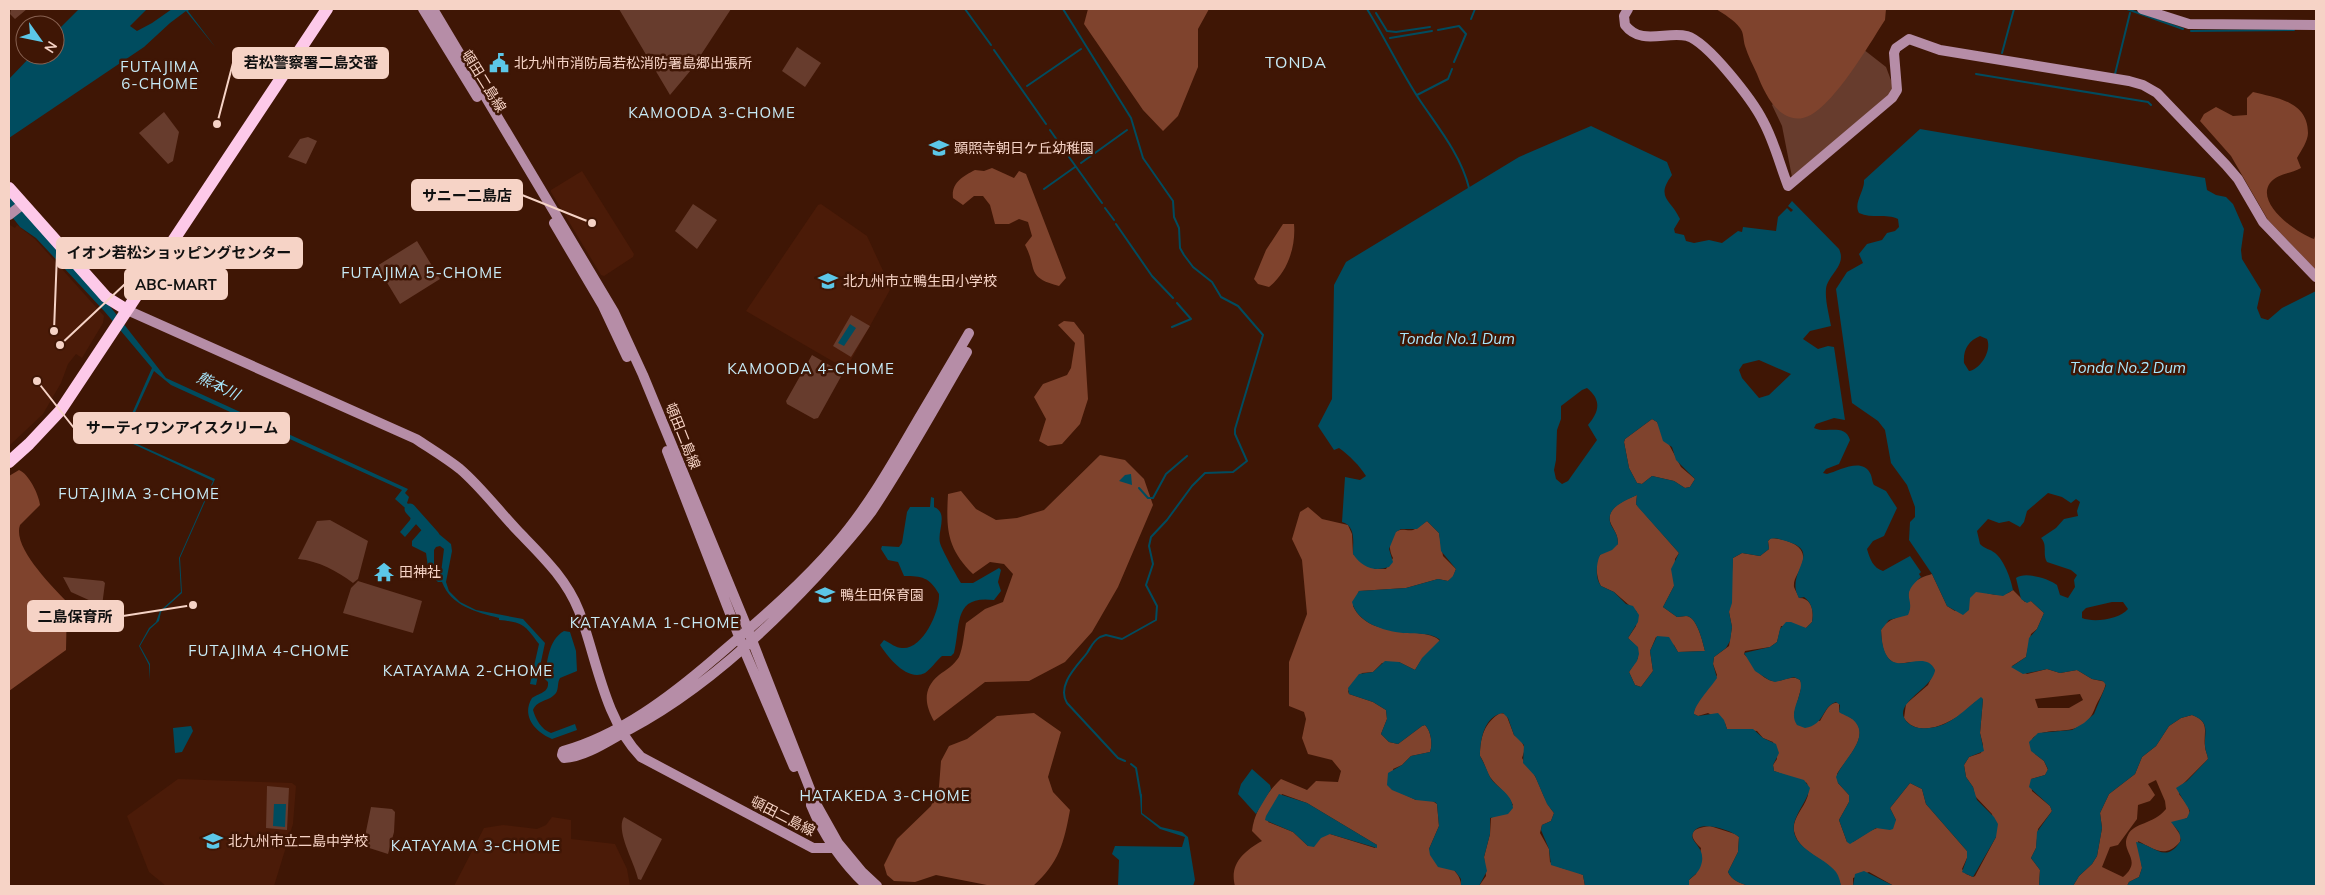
<svg xmlns="http://www.w3.org/2000/svg" width="2325" height="895" font-family="Mulish,'Noto Sans JP',sans-serif">
  <rect width="100%" height="100%" fill="#3f1605"/>
  <path fill="#4b1b08" d="M582,171L634,254L633,257L604,276L601,275L551,192V190Z
    M821,204L867,236L891,288L846,369L746,311L818,205Z
    M10,225L15,228L17,225L35,239L104,316L103,323L82,358L76,354L68,364L61,383L43,414L9,446Z
    M178,779L292,783L296,786L293,824L274,886H166L149,872L127,816Z
    M552,817L571,820V839L615,844L627,869L630,886H454L484,828L503,825L537,829L546,825Z"/>
  <path fill="#673c2d" d="M11,9H27L15,19L10,14Z
    M619,9H731L691,70L670,95Z
    M1854,42L1886,67L1894,88L1892,95L1792,177L1782,126L1772,105L1791,84Z
    M797,47L821,63L805,87L782,71Z
    M164,112L179,132L173,161L168,164L139,133Z
    M308,137L317,141L306,164L288,157L300,139Z
    M693,204L717,220L697,249L675,231Z
    M417,241L440,279L400,304L377,266Z
    M851,315L870,326L851,357L833,346Z
    M812,355L843,373L818,418L814,419L787,404L786,401Z
    M330,520L368,541L358,579L353,583C337,571 319,561 298,559L317,521Z
    M63,577L103,581L105,583L102,606L71,592Z
    M358,581L422,601L413,633L343,613L351,588Z
    M267,786L289,788L287,830L266,828Z
    M371,807L392,809L395,812L394,832L388,854L363,846Z
    M624,817L662,839L641,880L638,879C635,863 615,831 624,817Z"/>
  <path fill="#7f432d" fill-rule="evenodd" d="M1088,9H1209L1198,29V67L1178,116L1163,131L1143,110L1084,24Z
    M1716,9H1886L1885,20C1870,43 1830,113 1803,118C1778,123 1764,92 1757,74C1753,65 1748,56 1745,46C1743,40 1744,33 1740,28C1734,20 1724,14 1716,9Z
    M2253,92C2276,98 2308,101 2308,133C2308,141 2301,151 2297,158L2301,168C2291,174 2278,173 2270,183C2255,204 2298,234 2314,239L2316,233V270L2268,220L2231,156L2200,121L2204,114L2216,107L2233,116L2247,115V98Z
    M992,168L1014,178L1019,171L1026,174L1066,278L1059,286C1025,277 1038,269 1025,245L1032,236L1028,222L1019,219L1009,224H995L990,205L983,196H974L963,205L953,198C951,183 963,176 975,170L984,171Z
    M1283,224H1294C1296,246 1288,272 1269,287L1258,284L1254,279L1266,250Z
    M1064,321L1074,322L1084,335L1088,399L1080,424L1062,444L1048,446L1039,441L1046,419L1034,397L1043,384L1067,375L1071,368L1075,343L1058,325Z
    M1652,419L1657,422L1681,467L1695,479L1690,487L1685,488L1674,481L1652,476L1642,484L1637,483L1629,468L1624,442L1625,439Z
    M1100,455L1125,460L1144,479L1153,505L1118,587L1092,632L1065,662L1029,681L985,682L934,721C925,705 922,689 939,675C946,670 954,665 959,657C963,648 964,633 966,623L985,609L1003,602L1013,574L1004,564L990,562L973,574C947,548 946,530 948,494L961,491L976,509L996,520L1017,518L1044,510Z
    M19,470C29,474 39,495 40,505L20,525C12,547 52,586 67,602L66,650L9,691V476Z
    M1637,495L1636,504L1679,553L1675,559L1674,586L1663,607L1677,617C1680,617 1683,616 1686,616C1697,616 1703,643 1705,651L1678,652L1674,645L1656,637L1650,651L1653,671L1641,687L1635,685L1629,672L1638,658L1635,645L1628,638L1636,626L1637,612L1614,592L1601,586C1597,579 1594,562 1600,555C1604,551 1612,547 1618,544C1618,535 1615,532 1611,524C1604,508 1625,500 1637,495Z
    M1308,507L1322,519L1348,525L1352,534L1353,554L1375,569H1386L1393,558C1388,550 1388,532 1400,530C1404,529 1408,531 1413,530C1418,528 1422,524 1427,521L1439,533L1443,556L1456,569L1453,577L1448,581L1438,579L1406,588L1359,591L1353,606C1370,642 1427,625 1440,641L1420,662L1415,670L1399,662L1382,663L1373,672L1362,673L1348,691L1349,694L1373,702L1386,710L1387,719L1381,734L1389,742L1398,744L1422,726L1425,725C1431,731 1433,744 1430,752L1411,756L1402,765L1393,769L1399,792L1416,800H1431L1437,804L1439,826L1429,849C1440,859 1462,871 1461,886H1235C1229,864 1244,851 1262,841L1252,831C1254,812 1267,792 1281,779L1307,790L1316,781L1338,782L1341,771L1332,760L1308,754L1302,738L1306,719L1304,712L1289,706V662L1307,614L1302,560L1292,539L1300,512ZM1282,794L1307,803L1377,845L1375,848L1330,834H1326L1308,846L1293,832L1268,822Z
    M1771,538C1785,539 1809,545 1802,564C1800,572 1793,578 1794,587C1795,590 1798,594 1799,598C1812,598 1814,611 1812,622L1806,628L1781,626L1777,642L1770,647L1745,651L1744,654C1754,663 1756,674 1769,680C1780,685 1790,673 1800,680L1802,685L1794,714L1820,721C1825,713 1829,701 1839,703V710C1844,715 1850,716 1855,721C1870,737 1845,760 1837,774L1838,783L1849,795V802L1839,820L1847,842H1853L1870,831L1896,820L1890,808L1910,783L1922,789L1926,804L1967,851V858L1962,869L1966,874L1973,877L1975,876L1996,837L1992,814L1975,796L1973,787L1966,777L1964,765L1969,757L1981,753L1983,745L1980,733L1983,699C1975,700 1970,707 1964,712C1949,724 1918,739 1904,718L1906,704L1928,685L1935,670L1911,662L1897,664C1882,658 1882,644 1881,630C1888,617 1901,619 1910,609C1905,588 1911,580 1932,574L1947,606L1955,611L1976,591C1989,593 2002,599 2013,590L2025,602L2031,601L2044,613L2037,629L2031,634L2026,657L2012,666L2027,674L2047,669L2060,673L2077,670L2092,679L2106,682C2105,691 2098,700 2095,708C2082,743 2048,722 2032,739L2035,754L2044,761L2048,770L2045,775L2031,779L2032,791L2050,806L2052,811L2038,829L2036,848L2031,858L2040,870L2039,886H1894L1869,872L1853,878V886H1841C1835,857 1800,858 1794,831C1792,819 1803,809 1807,798C1809,794 1808,788 1807,783L1774,771L1773,765L1777,759L1773,742L1763,738L1757,731L1727,729L1725,723L1708,713L1698,716L1694,714C1693,703 1712,687 1717,675L1713,664L1714,657L1729,646L1732,627L1729,612L1733,558L1742,553L1760,556L1769,549L1768,541ZM2080,694L2083,700L2069,708H2038L2035,699Z
    M1034,713L1061,732L1048,777L1053,792L1070,810C1064,843 1059,863 1033,886H992L936,875L915,882L894,881L887,875L884,865L897,839L931,806L939,787L941,761L949,746L967,739L997,716Z
    M1500,713L1506,714L1514,735L1521,740L1525,749L1522,758C1526,765 1533,771 1536,778C1541,789 1546,804 1554,813L1551,821L1542,825L1540,833L1549,849L1550,862C1560,870 1572,869 1583,875L1585,886H1479L1486,876L1484,857L1490,834L1491,818L1513,805C1507,792 1497,787 1490,777C1486,771 1485,763 1480,756C1480,738 1484,723 1500,713Z
    M2192,715C2211,722 2203,732 2205,746C2205,751 2208,755 2208,759L2183,784L2179,794L2188,806L2190,814L2187,818L2173,824L2181,836L2180,842C2165,859 2154,849 2138,841L2142,868L2139,877L2129,882L2127,886H2073L2079,876L2092,864L2097,856L2102,828L2100,813L2109,794L2135,774L2142,757L2156,746L2169,726L2181,718ZM2156,780L2165,801L2166,809C2153,825 2134,822 2128,835C2119,852 2144,859 2123,877L2102,867L2110,847L2118,845L2137,819L2138,805L2150,801L2155,795L2148,784Z
    M1710,826L1735,834L1739,837L1738,852L1728,872C1731,880 1742,884 1749,886H1689V880L1696,874L1701,848C1685,833 1693,828 1710,826Z"/>
  <path fill="#004c5f" fill-rule="evenodd" d="M79,9H147L130,26L137,31L152,23L172,9H190L188,11L216,48L186,11L170,23L144,47L9,138V79L32,55H55V33Z
    M1591,126L1667,162L1672,175C1655,198 1671,199 1680,219L1674,229L1675,233L1684,235L1686,241L1694,243L1709,240L1722,243L1738,231L1742,232L1743,227L1776,231L1778,217L1787,208L1791,212L1793,210L1788,206L1792,201L1839,249C1847,266 1828,274 1826,289C1825,301 1829,314 1831,326L1810,331L1803,339L1818,349L1828,346L1834,347L1845,420L1834,418L1816,424L1814,428C1826,434 1845,423 1850,440L1839,464L1826,469L1823,473L1827,474C1838,471 1862,457 1870,473C1872,476 1872,482 1874,485L1886,491L1897,508L1884,536L1873,541L1867,549C1870,559 1873,568 1883,571L1910,556L1921,572L1919,574L1921,577C1898,597 1916,597 1908,615L1889,620L1881,630C1884,692 1922,643 1935,670C1933,689 1890,704 1907,722C1913,728 1921,729 1929,728C1951,726 1964,710 1981,697L1983,699L1980,733L1984,751L1969,757L1964,765L1966,777L1973,787L1977,800L1994,817L1998,824L1996,837L1973,877L1962,872L1967,858V851L1926,804L1922,789L1910,783L1890,808L1896,820L1893,829L1890,830L1876,828L1850,844L1847,842L1839,820L1849,802V795L1838,783L1836,777C1842,761 1869,740 1856,723C1852,717 1845,716 1839,712L1840,705L1836,702C1822,706 1825,725 1805,728L1797,725C1787,711 1805,695 1800,680L1794,677L1775,682L1769,680L1755,671L1744,653L1770,647L1777,642L1780,629L1786,622H1791L1806,628L1812,622C1814,612 1812,603 1804,597L1799,598C1784,573 1823,553 1789,542C1782,540 1776,537 1770,539L1768,541L1769,549L1760,556L1742,553L1733,558L1732,603L1729,612L1732,627L1730,641L1726,648L1714,657L1713,664L1717,678C1711,687 1694,705 1694,714L1698,716L1718,713L1724,720L1727,729H1753L1763,738L1776,744L1779,753L1773,765L1774,771L1804,780L1810,788C1807,801 1797,811 1794,824C1790,849 1824,856 1836,872C1839,876 1840,881 1841,886H1749C1740,883 1732,881 1728,872L1738,852L1739,837C1731,830 1699,819 1693,833C1688,843 1709,847 1700,868C1697,874 1693,876 1689,880V886H1585L1583,875L1551,865L1549,849L1541,830L1542,825L1551,821L1554,813L1547,804L1535,776L1523,763L1524,745L1514,735L1508,718L1503,713C1484,716 1480,740 1480,756C1484,763 1486,768 1489,775C1494,787 1512,792 1513,808L1508,814L1490,818V834L1484,857L1487,871L1479,886H1461V879L1455,871L1438,867L1430,855L1429,849L1439,826L1437,804L1435,802L1416,800L1392,790L1387,785L1388,773L1402,765L1411,756L1430,752C1433,744 1431,731 1425,725L1422,726L1398,744L1389,742L1381,734L1387,719L1386,710L1373,702L1349,694L1348,688L1359,674L1373,672L1385,661L1399,662L1415,670L1422,658L1440,640C1432,632 1414,634 1403,633C1384,631 1357,623 1352,602L1359,591L1406,588L1438,579L1448,581L1453,576L1456,569L1441,551L1439,533L1427,521L1417,529H1401L1396,532L1389,549L1393,562L1389,567C1373,572 1362,567 1353,554C1353,542 1356,526 1342,522L1345,477L1360,480L1366,476C1360,466 1349,455 1339,448L1334,450L1318,426L1332,399L1334,285L1346,262L1519,157ZM1759,360L1791,374L1769,395L1759,398L1742,378L1739,370L1743,364ZM1587,388C1603,401 1598,413 1588,425L1597,440L1568,481L1562,484L1556,479L1554,470L1556,460L1557,430L1561,419V406L1582,390ZM1652,419L1657,422L1663,441L1672,447L1676,460L1695,479L1690,487L1685,488L1674,481L1652,476L1642,484L1637,483L1629,468L1624,442L1625,439ZM1637,495L1636,504L1638,507L1679,553L1671,569L1674,586L1663,607L1677,617C1680,617 1683,616 1686,616C1697,616 1703,643 1705,651L1678,652L1669,637L1657,636L1650,651L1653,671L1641,687L1635,685L1629,672L1637,661L1639,654L1638,647L1628,638L1638,622L1639,615L1633,606L1626,604L1614,592L1601,586C1595,578 1596,564 1600,555L1612,550L1618,544C1618,535 1615,532 1611,525C1604,508 1625,501 1637,495Z
    M1920,129L2205,178L2207,190L2216,195L2226,197L2233,204L2244,229L2241,250L2242,259L2261,290L2257,308L2261,318L2268,320L2282,308L2316,291V886H2127L2129,882L2139,877L2142,868L2136,842C2153,844 2166,866 2181,840L2179,832L2171,822L2187,818L2190,811L2176,788L2187,781L2208,759C2208,755 2205,751 2205,746C2204,732 2211,722 2192,715L2181,718L2169,726L2156,746L2142,757L2135,774L2109,794L2100,813L2102,828L2097,856L2092,864L2079,876L2073,886H2039L2040,870L2031,858L2036,848L2037,832L2052,811L2050,806L2029,787L2031,779L2045,775L2048,769L2044,761L2031,751L2029,742L2038,733L2072,730L2084,723L2094,714L2106,685L2103,681L2092,679L2077,670L2060,673L2047,669L2023,674L2011,667L2026,657L2029,638L2037,629L2044,613L2031,601L2027,603L2021,599L2016,578C2025,571 2050,579 2057,585L2060,595L2068,598L2075,587L2074,580L2077,575L2071,570L2047,562C2042,554 2048,545 2041,538L2056,528L2064,519L2078,516L2077,511L2080,502L2076,499L2071,503L2062,497L2048,493L2027,511L2024,522L2020,527L2009,521L1999,523L1988,519L1977,531L1980,544C1985,549 1990,549 1995,553C2004,560 2011,579 2013,590L2003,596L1976,592L1970,598L1969,610L1963,615L1947,606L1932,574L1909,540L1910,522L1915,517V507L1907,485L1891,463L1885,430L1878,421L1852,403L1836,289L1847,272L1863,263L1859,254L1867,244L1882,240L1887,233L1895,231L1899,227L1898,219C1886,213 1872,219 1859,213C1853,203 1865,191 1864,180ZM1980,336L1987,339C1992,350 1981,369 1969,371L1964,363C1963,350 1968,341 1980,336ZM2112,602H2123L2128,609C2120,619 2094,623 2082,618V612L2086,608Z
    M9,196L105,300L166,378L408,489L405,493L409,497L407,503L423,516L405,537L400,532L410,520L412,514L395,499L402,490L171,385L154,371L132,419L135,443L215,479L180,558L182,593L161,612L159,621L150,629L140,646L150,664V680L149,665L139,646L149,628L156,622L160,611L181,592L179,558L213,481L133,444L130,418L152,368L105,312L36,238L20,227L9,213Z
    M850,324L856,328L844,346L838,343Z
    M1131,474L1132,485L1119,481L1125,475Z
    M931,497L934,498V507C949,513 937,531 940,543C942,550 956,575 961,583H973L999,568L1001,570L998,582L1001,591L994,600C953,595 961,624 954,653L951,656H942C936,661 931,669 925,673C907,682 888,657 880,645L884,640C890,643 896,648 902,648C923,650 940,611 939,594C929,577 922,576 904,576L898,562L888,560L881,549L882,546L899,547L902,543L907,512L910,507H930Z
    M428,525L451,544L452,551L446,582L449,591L460,602L476,610L523,619L545,643L536,685L530,684L539,644C525,625 523,622 499,620V618C476,612 451,606 442,582H438L429,574L426,553L412,546V541L425,526ZM440,546L444,549L441,573L438,575L434,570V550L436,547Z
    M564,631L570,632L576,651L577,671L560,678C557,683 559,688 556,693C549,702 538,699 533,710C536,720 541,729 551,733L575,724L577,730L552,739C535,732 521,716 532,698C539,693 549,693 548,682L544,678C548,661 548,640 564,631Z
    M191,726L193,731L182,752L175,753L173,728Z
    M1252,769L1270,785L1271,789L1256,814L1238,794L1241,784Z
    M1142,794V813L1161,827L1182,832L1188,837L1195,880L1193,886H1118L1119,860L1112,854L1115,846L1182,847L1185,837L1160,829L1141,814L1140,795Z
    M1279,794L1307,803L1377,845V848L1330,834L1321,838L1314,847L1308,846L1293,832L1265,820L1266,816Z
    M274,804H286L285,827L273,826Z
    M1864,871L1894,886H1853L1855,874Z"/>
  <g fill="none" stroke-linecap="round" stroke-linejoin="round">
    <path stroke="#004c5f" stroke-width="2" d="M965,9L991,45
      M1063,9L1131,118L1143,158L1173,201L1174,217L1179,228L1180,248L1184,255L1193,267L1212,282L1221,297L1238,306L1263,335L1235,429V434L1247,461L1233,472L1205,473L1192,486L1167,520L1151,537L1149,546L1153,564L1146,585L1157,606L1156,620L1122,639L1106,635L1100,637C1093,641 1091,647 1087,653C1078,665 1056,685 1067,703L1118,758L1125,761
      M1367,9C1385,38 1400,70 1419,99C1437,126 1461,155 1469,188
      M2127,9L2183,29
      M1376,13L1387,31L1396,32L1430,27
      M1471,19L1475,9
      M1438,30L1459,26L1466,34L1454,62
      M2191,31L2294,30
      M1390,38L1432,31
      M994,50L1046,124
      M2002,53L2014,9
      M1976,74L2148,102L2151,105
      M2115,74L2130,13
      M1027,86L1081,49
      M1417,95L1448,79L1452,69
      M1050,130L1066,153
      M1069,157L1102,203
      M1081,163L1127,130
      M1044,189L1075,167
      M1105,208L1114,220
      M1116,224L1152,276L1173,298
      M1172,327L1191,319L1177,303
      M1139,488L1148,498H1153L1166,474L1187,456
      M1131,764L1136,768L1141,797"/>
    <path stroke="#004c5f" stroke-width="11" d="M410,509L434,536"/>
    <path stroke="#b68da7" stroke-width="10" d="M423,9L477,97
      M433,9L614,312L643,375L748,630L815,802L838,843L862,872L877,886
      M1628,9L1624,16L1625,25C1641,46 1666,31 1687,36C1708,42 1753,101 1763,121C1774,141 1780,165 1788,186L1892,98L1897,90L1894,53L1896,48L1909,39L1940,50L2129,81L2143,85L2157,93L2226,165L2238,179L2263,222L2316,277
      M2142,9L2189,24L2316,25
      M9,215L23,204
      M554,223L603,306L627,357
      M127,310L416,439C431,449 446,458 460,469C481,487 498,510 517,530C541,555 566,578 579,611C597,659 604,719 641,757L813,848H832
      M967,352C936,405 906,460 872,511C855,534 835,556 816,577C762,635 700,692 630,729C611,739 586,757 564,758L562,755L563,751C620,735 671,696 714,659C757,622 799,587 836,544C869,506 894,461 919,418C936,389 953,361 969,333
      M667,451L743,647L794,767
      M811,805C824,837 842,862 867,886"/>
    <path stroke="#fdc9e9" stroke-width="12" d="M9,188L106,297L127,310
      M9,462L29,444L60,411L327,9"/>
  </g>
  <defs>
    <symbol id="civic-bare" viewBox="-9 -9 18 18"><path d="M-.6-6.5H3V-4.5H.6V-3L4-1V1h2V6H-6V1h2V-1L-.6-3ZM-1.2 2.5V6h2.4V2.5Z" fill="#5cc7e8" stroke="#3f1605" stroke-width="2.5" paint-order="stroke"/></symbol>
    <symbol id="school-bare" viewBox="-9 -9 18 18"><path d="M0-5L7-2L0 1L-7-2ZM-4 1L0 2.5L4 1V4Q0 6-4 4Z" fill="#5cc7e8" stroke="#3f1605" stroke-width="2.5" paint-order="stroke"/></symbol>
    <symbol id="temple-bare" viewBox="-9 -9 18 18"><path d="M0-6L5-2H3V0L6.5 2.5H4V6H1.5V3h-3V6H-4V2.5H-6.5L-3 0V-2H-5Z" fill="#5cc7e8" stroke="#3f1605" stroke-width="2.5" paint-order="stroke"/></symbol>
  </defs>
  <g fill-rule="evenodd">
    <use href="#civic-bare" x="485" y="49" width="28" height="28"/>
    <use href="#school-bare" x="925" y="134" width="28" height="28"/>
    <use href="#school-bare" x="814" y="267" width="28" height="28"/>
    <use href="#temple-bare" x="370" y="558" width="28" height="28"/>
    <use href="#school-bare" x="811" y="581" width="28" height="28"/>
    <use href="#school-bare" x="199" y="827" width="28" height="28"/>
  </g>
  <g text-anchor="middle" stroke-width="5" stroke-linejoin="round" paint-order="stroke">
    <g font-size="14" fill="#f6d3c6" stroke="#3f1605" text-anchor="start">
      <text x="514" y="68">北九州市消防局若松消防署島郷出張所</text>
      <text x="954" y="153">顕照寺朝日ケ丘幼稚園</text>
      <text x="843" y="286">北九州市立鴨生田小学校</text>
      <text x="399" y="577">田神社</text>
      <text x="840" y="600">鴨生田保育園</text>
      <text x="228" y="846">北九州市立二島中学校</text>
    </g>
    <g font-size="14" fill="#f6d3c6" stroke="#3f1605">
      <text transform="translate(484 81) rotate(58)" y="5">頓田二島線</text>
      <text transform="translate(683 436) rotate(68)" y="5">頓田二島線</text>
      <text transform="translate(783 816) rotate(27)" y="5">頓田二島線</text>
    </g>
    <g font-size="15" letter-spacing="1" fill="#c8ebf7" stroke="#3f1605">
      <text x="160" y="72">FUTAJIMA<tspan x="160" dy="17">6-CHOME</tspan></text>
      <text x="712" y="118">KAMOODA 3-CHOME</text>
      <text x="422" y="278">FUTAJIMA 5-CHOME</text>
      <text x="811" y="374">KAMOODA 4-CHOME</text>
      <text x="139" y="499">FUTAJIMA 3-CHOME</text>
      <text x="655" y="628">KATAYAMA 1-CHOME</text>
      <text x="269" y="656">FUTAJIMA 4-CHOME</text>
      <text x="468" y="676">KATAYAMA 2-CHOME</text>
      <text x="885" y="801">HATAKEDA 3-CHOME</text>
      <text x="476" y="851">KATAYAMA 3-CHOME</text>
    </g>
    <g font-size="15" font-style="italic" fill="#a8e9ff" stroke="#3f1605">
      <text x="1457" y="344">Tonda No.1 Dum</text>
      <text x="2128" y="373">Tonda No.2 Dum</text>
      <text transform="translate(218 386) rotate(25)" y="5">熊本川</text>
    </g>
    <g font-size="16" letter-spacing="1" fill="#c8ebf7" stroke="#3f1605">
      <text x="1296" y="68">TONDA</text>
    </g>
  </g>
  <path fill="none" stroke="#f6d3c6" stroke-width="2" d="M217 124L233 63M592 223L522 195M54 331L57 253M60 345L125 284M37 381L74 428M193 605L123 616"/>
  <g fill="#f6d3c6" stroke="#3f1605" stroke-width="2">
    <circle cx="217" cy="124" r="5"/>
    <circle cx="592" cy="223" r="5"/>
    <circle cx="54" cy="331" r="5"/>
    <circle cx="60" cy="345" r="5"/>
    <circle cx="37" cy="381" r="5"/>
    <circle cx="193" cy="605" r="5"/>
  </g>
  <g fill="#f6d3c6" stroke="#f6d3c6" stroke-width="2">
    <rect x="233" y="48" width="155" height="30" rx="5"/>
    <rect x="412" y="180" width="110" height="30" rx="5"/>
    <rect x="57" y="238" width="245" height="30" rx="5"/>
    <rect x="125" y="269" width="102" height="30" rx="5"/>
    <rect x="74" y="413" width="215" height="30" rx="5"/>
    <rect x="28" y="601" width="95" height="30" rx="5"/>
  </g>
  <g font-size="15" text-anchor="middle" font-weight="bold" fill="#111">
    <text x="311" y="68">若松警察署二島交番</text>
    <text x="467" y="201">サニー二島店</text>
    <text x="179" y="258">イオン若松ショッピングセンター</text>
    <text x="176" y="290">ABC-MART</text>
    <text x="182" y="433">サーティワンアイスクリーム</text>
    <text x="75" y="622">二島保育所</text>
  </g>
  <rect width="2325" height="895" fill="none" stroke="#f6d3c6" stroke-width="20"/>
  <g transform="translate(40 40) rotate(123)"><circle r="24" fill="#3f1605" stroke="#886252"/>
  <path d="M0-4L9 19L0 12L-9 19Z" fill="#5cc7e8"/>
  <text y="-8" font-size="14" font-weight="bold" text-anchor="middle" fill="#f6d3c6">N</text>
  </g>
</svg>
